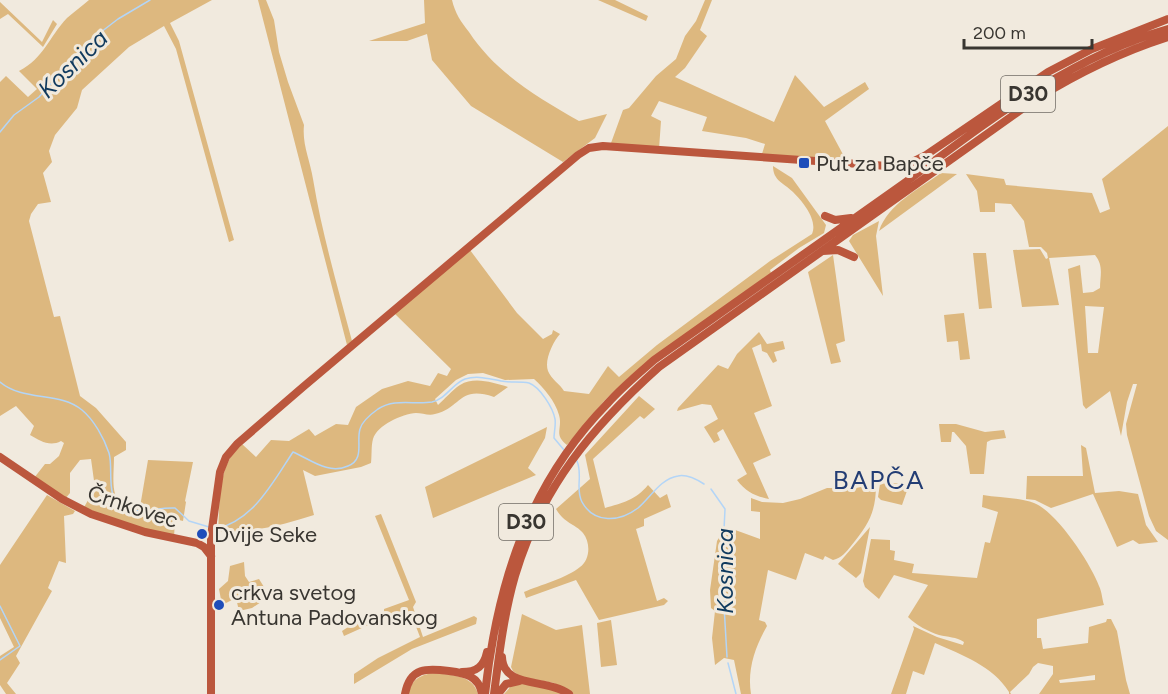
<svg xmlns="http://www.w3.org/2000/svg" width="1168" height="694" font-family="Figtree,sans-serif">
  <rect width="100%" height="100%" fill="#f1eade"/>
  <path fill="#ddb87f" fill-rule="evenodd" d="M89,0H212L170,23L179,41L234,240L229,242L176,49L164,26L129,47L82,90L77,108L55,135L49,151L52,162L43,173L51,202L38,204L31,214L29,221L54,317L60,316L80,396L96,408L126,442V450L114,457C114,481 107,510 140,507L148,460L193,462L185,501L186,502L183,521L175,519L174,538L83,509L95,488L91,459L80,460L70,473V493L65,499L34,478L45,464H50L59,456L64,443L61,441C50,447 40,441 30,435L34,426L16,406L0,416V82L6,76L28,97L37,89L19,71C44,58 49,37 67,18C74,12 82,6 89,0Z
    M258,0H266L274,20L279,52L288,82L304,125C302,145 310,160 313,179C322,234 338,288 352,341L347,345Z
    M424,0H452C455,13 461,22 469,32C496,73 537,97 579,121L607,114L595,138L563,162L471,106L432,60L427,34L407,41H369L425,23Z
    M598,0H615L648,16L646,21Z
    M705,0H712L700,30L707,36L685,68L675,77L774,122L795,75L824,107L865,82L869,89L825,121L846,160L762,154L765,144L746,138L702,131L707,117L659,101L651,116L661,121L659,149L611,143L623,110L629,108L656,76L676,59L685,36L696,21Z
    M0,2L42,42L53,20L57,24L43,47L8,14L0,19Z
    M1168,126V540L1156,531L1149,516L1127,435L1126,424L1137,384H1133L1127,402L1121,436L1110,391L1086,409L1083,405L1068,269L1080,265L1083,293L1093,292L1100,288C1100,276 1104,266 1095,255L1049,258L1059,305L1022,307L1013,250L1040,249L1046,259L1048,258L1047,253L1041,247H1029L1024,221L1011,204L995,203V212H980L977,191L966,174L1004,179L1006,185L1092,193L1100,213L1110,209L1102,179ZM1085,306L1104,307L1098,353H1088Z
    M773,166L792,178L826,225L824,233L799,248L770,270L771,273L652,358L628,378L605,400L567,445C553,434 563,429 559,415C555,401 544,388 534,379L505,380L483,373L468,374L456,380L435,399L438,405C445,399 452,390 460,385C475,376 493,383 508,387L494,397C458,385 462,408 435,414C429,416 422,413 416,413C402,414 377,425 373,439C371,446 372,455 371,463L361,467L315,476L303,470L314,515C283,525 251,533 218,532C220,503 217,464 242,444L256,457L271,440L289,441L309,429L315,436L336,424L348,425L356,407L382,389L408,381L430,386L438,373L447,376L451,369L394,313L470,250L517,313L543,339L552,334L553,330L560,334C553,342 544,360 548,371C551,379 560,384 564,391L589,394L608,366L619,377L657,345L770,261L812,234C818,220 803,202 793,192C784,183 773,181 773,166Z
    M941,173L957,174L879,231C888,204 919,189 941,173Z
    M879,221L876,236L883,296L849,241L853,235Z
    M973,253H986L992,308L979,309Z
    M833,255L845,341L836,344L841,362L831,364L808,272Z
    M964,313L970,359L960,360L958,341L947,342L944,315Z
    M759,332L767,344L783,341L785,349L774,352L777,361L773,363L767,353L762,351L761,344L752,348L772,406L754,413L771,455L753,463L769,499C755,496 746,492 737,480L747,474L723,429L717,433L720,440L714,443L704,427L718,419L711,405L702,404L677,411L678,408L718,365L728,369L737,354Z
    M639,396L655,409L644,419L640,416L593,459L605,508C622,503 636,500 648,485L660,498L667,494L671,507L644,519V526L636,529L657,601L664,598L668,601L664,605L599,620L576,580L526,598L524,592C540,585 567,578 580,567C590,560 591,543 583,533C574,523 565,524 556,509L590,479L585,455Z
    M939,424H956L985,432L1004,430L1006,438L991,440L987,442L984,474H970L966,446L954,432H952L951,442H941Z
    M547,427L545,438L528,468L536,475L433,518L425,487Z
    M1081,445L1086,448L1095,493L1119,491L1138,494L1146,525L1158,542L1139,544L1133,540L1117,547L1093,494L1051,508L1035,500L1026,499L1027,476H1083Z
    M888,483L906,484L908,488L902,505L881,500L878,497L880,484Z
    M876,484C876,512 869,524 851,546C846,552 842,558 833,560L825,556L823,560L805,553L796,580L768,570L759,620L765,622L767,626C755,647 747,670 751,694H741L734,660L724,658L715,665L712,638L715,611L711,608L710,590L717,541L720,536H726L727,527L760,539V512L751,511V498L762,502L783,503L800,499L827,488H856Z
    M47,495L75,511L73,514L64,516L66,563L59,561L48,588L52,591L16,656L20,663L7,683L16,694H6L0,685V656L14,647L0,618V565Z
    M983,495C999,498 1019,497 1034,503C1057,512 1091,564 1099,586C1102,592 1102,599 1104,605L1037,619V638H1041L1043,649L1088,643L1089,627L1106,622L1107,619H1111L1117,631L1126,680L1130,694H1039L1053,674V666L1038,663L1033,667L1029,674L1010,692L1011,694H1009V692C993,666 962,655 935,643L924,675L913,671L906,694H891L914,629L913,626L937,637L963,645L964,642C956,637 948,637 939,635C929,632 916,625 908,617L928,585L894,575L879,599L865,587L863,581L871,539L890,540V550L895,551L894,560L914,564L912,573L977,578L985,542L990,543L998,512L982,507ZM1095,675V680L1060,683L1059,680Z
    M381,514L416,602L413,607L423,637L474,616L477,618L476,624L412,649L354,684V674L378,658L420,637L410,611L388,624L384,618L344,636L342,631L359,620L369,619L384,612V609L409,600L375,516Z
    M870,527L861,573L856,578L838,564Z
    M244,562L245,576L249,582L259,579L264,587V600L252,608L239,611L236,598L222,605L219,589L228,581L230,566Z
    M522,614L556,630L582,625L590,694H573L554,683L521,677L513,671L511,667Z
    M611,620L617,665L601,667L597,623Z
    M432,673C449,675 473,674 478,694H408C412,680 418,676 432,673Z
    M514,683L536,685L564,694H504Z"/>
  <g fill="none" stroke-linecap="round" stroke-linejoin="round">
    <path stroke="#b3d5f7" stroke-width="1.5" d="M0,132L14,115L39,97L88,42L118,19L150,0
      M0,382C24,402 59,391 82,410C94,420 104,438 109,453C114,470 104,500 125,508C141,514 158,507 175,508L189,521L209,527
      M577,461C583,475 575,489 582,502C594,524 620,522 638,508C651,497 660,479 678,476C687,474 696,479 704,484
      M711,489L725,509L722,571L727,657
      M216,529C254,520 273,482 293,452C310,459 328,475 348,466C365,459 356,442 360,429C362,421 371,414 378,409C395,398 414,405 432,402C446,399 452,384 465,379C478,375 489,379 501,381C510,383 520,381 529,383C540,387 553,408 555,419C556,425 554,432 554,438L564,450
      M0,606L20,646L0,660
      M728,663L736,694"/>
    <path stroke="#bb573d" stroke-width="8" d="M825,216L835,220L851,218
      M823,251L838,250L854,257
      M0,457L62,499L91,514L145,532L197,543L204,547L211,556
      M502,657C503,689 547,678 569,694
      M462,672C477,672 484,666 487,652
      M211,694V536L220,472L226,457L237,444L303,387L578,155L589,148L603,146L902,167L926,155L1048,72L1092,49L1168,19
      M405,694C410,667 427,668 449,671C465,673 479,676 482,694
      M485,694C497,584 528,485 607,404C621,388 638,374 654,360C737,302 820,243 903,184C986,123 1067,58 1168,29
      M494,694C499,655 504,614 515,576C541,488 592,427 659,367L1036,99C1078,73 1121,52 1168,37
      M498,694L506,684L519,681"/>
  </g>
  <g fill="#1e4dba" stroke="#f1eade" stroke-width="2">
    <rect x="798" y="157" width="12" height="12" rx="3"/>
    <circle cx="202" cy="534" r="6"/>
    <circle cx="219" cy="605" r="6"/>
  </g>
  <g text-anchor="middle" stroke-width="6" stroke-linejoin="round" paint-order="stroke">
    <g fill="#f1eade" stroke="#706c65" stroke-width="1.5">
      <rect x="1001" y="76" width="54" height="36" rx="4.5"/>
      <rect x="499" y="504" width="54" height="36" rx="4.5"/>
    </g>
    <g font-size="21" font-weight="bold" fill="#393631">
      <text x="1028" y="101">D30</text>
      <text x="526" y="529">D30</text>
    </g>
    <g font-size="22" fill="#393631" stroke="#f1eade" text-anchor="start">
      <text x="816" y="171">Put za Bapče</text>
      <text x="214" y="542">Dvije Seke</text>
      <text x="231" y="600">crkva svetog<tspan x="231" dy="25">Antuna Padovanskog</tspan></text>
    </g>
    <g font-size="22" fill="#393631" stroke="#f1eade">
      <text transform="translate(133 506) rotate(18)" y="8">Črnkovec</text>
    </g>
    <g font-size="24" font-style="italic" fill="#103a5e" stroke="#f1eade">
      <text transform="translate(73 64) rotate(-44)" y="8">Kosnica</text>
      <text transform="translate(725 571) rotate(-90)" y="8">Kosnica</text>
    </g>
    <g font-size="26" letter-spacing="1.5" fill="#233d74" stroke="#f1eade">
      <text x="879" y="489">BAPČA</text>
    </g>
  </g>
  <path d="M964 39v9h128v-9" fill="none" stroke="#393631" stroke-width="3"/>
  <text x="973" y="39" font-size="18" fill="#393631" stroke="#f1eade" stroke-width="4.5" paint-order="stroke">200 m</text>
</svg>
